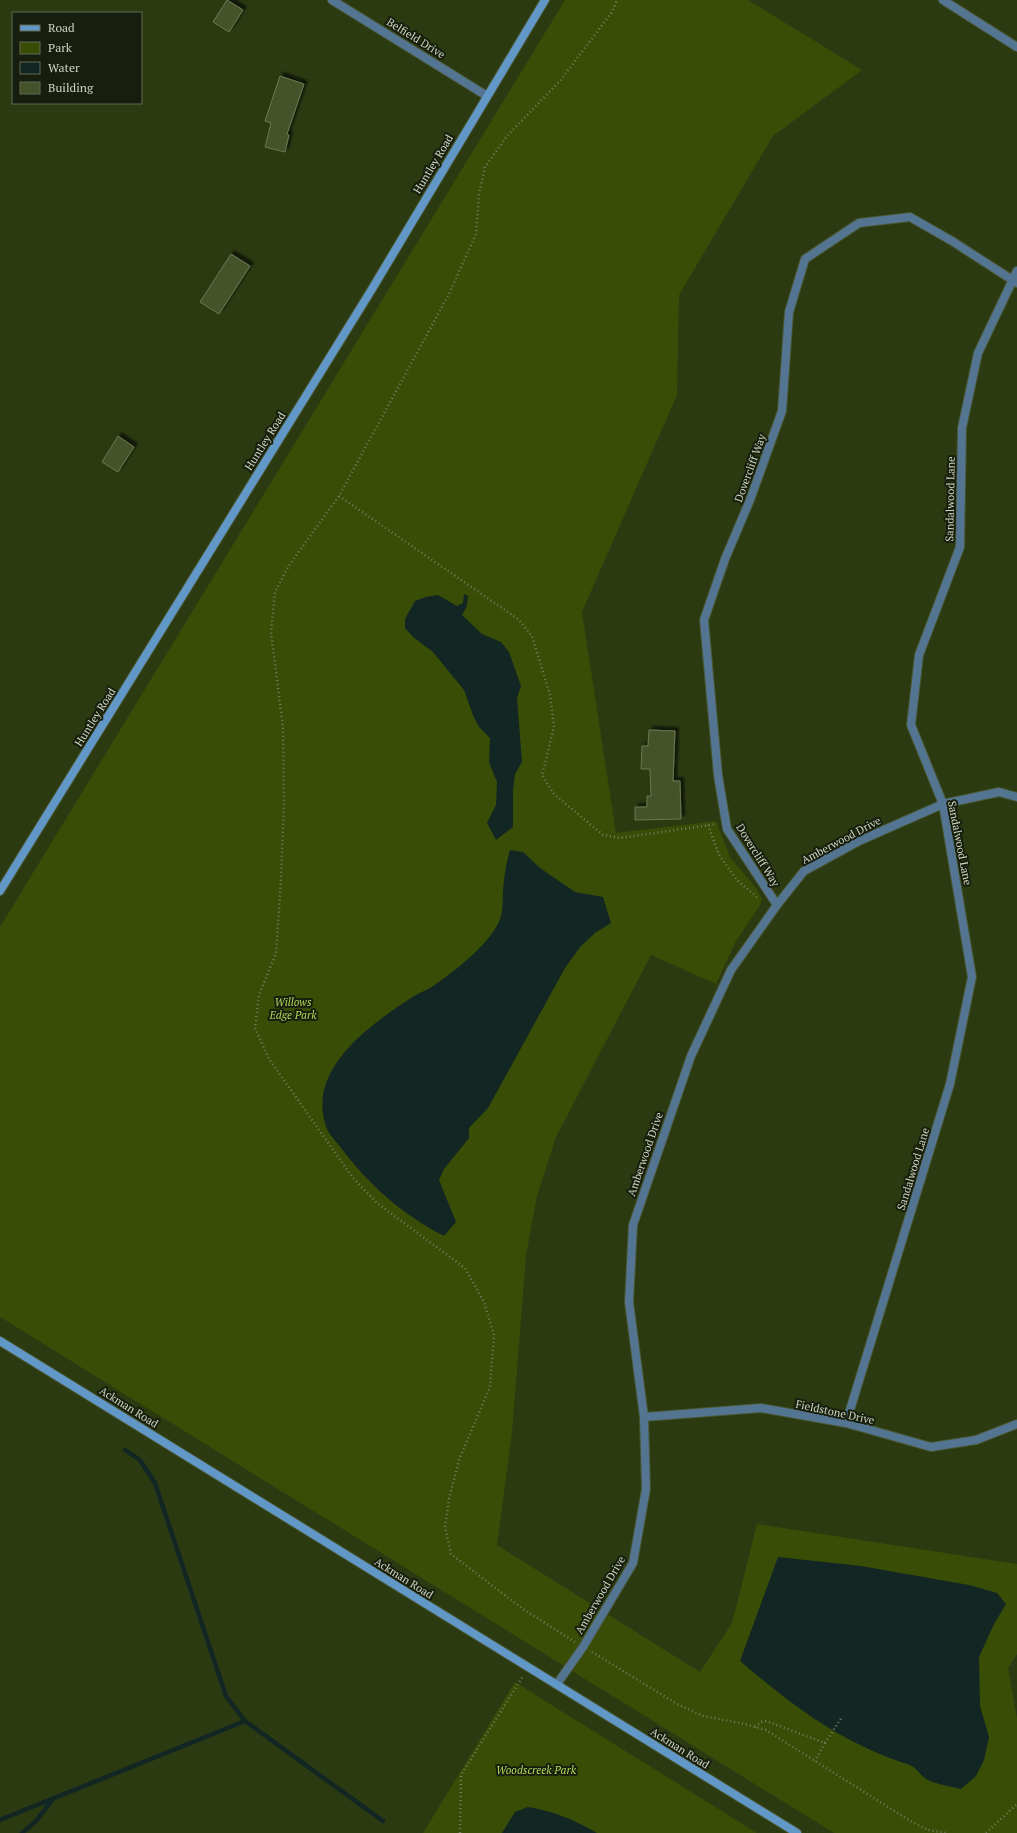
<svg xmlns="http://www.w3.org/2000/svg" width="1017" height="1833" font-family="'PT Serif',serif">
  <defs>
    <filter id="shadow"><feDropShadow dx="3.5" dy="-3.5" stdDeviation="1" flood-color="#0009"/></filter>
  </defs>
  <rect width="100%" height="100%" fill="#2c3a12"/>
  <path fill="#394d07" d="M565,0H748L862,70L773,136L679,295L677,395L582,612L616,833L716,821L730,857L757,889L762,899L760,905L736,941L716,984L651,955L556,1137L537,1196L526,1256L512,1433L497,1545L700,1672L732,1623L757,1524L1017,1564V1654L1008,1668L1017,1718V1833H834L0,1317V927Z
    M515,1682L757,1833H423Z"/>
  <path fill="#122624" d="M464,594L468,596L467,606L462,615L482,634L501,642L509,652L521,686L517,698L522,762L515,774L513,791V827L496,840L487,823L496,805L497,782L489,762L490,738L479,727L473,715L464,690L433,652L413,637L405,628V619L415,601L426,597L438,595L457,606L463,603Z
    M510,850L523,852L540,868L575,892L603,897L611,923L595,933L581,946L565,968L488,1108L469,1128V1138L444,1169L439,1180L456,1222L444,1236C403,1215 369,1185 341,1148C337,1142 330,1136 327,1129C304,1070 371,1024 414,996C419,993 425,991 430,988C450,975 482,950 495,929C504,915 502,907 503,891C504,877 506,863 510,850Z
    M778,1557L861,1566L969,1585L997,1593L1006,1604L994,1624L979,1657L980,1706L989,1737L984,1760L976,1776L961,1789C950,1786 938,1785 928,1780C921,1777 917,1768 910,1765C839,1742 796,1708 740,1661Z
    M528,1807C554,1811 574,1820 597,1833H502L515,1812Z"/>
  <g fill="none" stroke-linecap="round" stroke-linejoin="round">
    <path stroke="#122624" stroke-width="4.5" d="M125,1450L140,1460L155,1483L226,1696L245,1721L383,1821
      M0,1820L245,1721
      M22,1833L36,1821L53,1799"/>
  </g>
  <path fill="#44532b" stroke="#6a7950" filter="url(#shadow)" d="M227,0L243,10L229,32L213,22Z
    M280,76L304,84L287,134L289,135L285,152L265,147L271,123L265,121Z
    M231,254L250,266L219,314L200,302Z
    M118,436L134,447L118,472L102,462Z
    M649,730L675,731L673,781H680L681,819L635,820V807H647V796H651L650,769H641L642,746H648Z"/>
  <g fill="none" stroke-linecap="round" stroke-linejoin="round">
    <defs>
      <path id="street" d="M332,0L487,96
        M943,0L1017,47
        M777,905L727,829L718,775L704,620L725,559L750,500L782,411L789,312L805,259L859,223L910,217L952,241L1017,283
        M644,1417L761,1408L846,1423L931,1447L976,1440L1017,1424
        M846,1423L950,1084L972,977L943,804L911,725L919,655L960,547L962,428L978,353L1017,271
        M557,1684L583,1647L633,1563L646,1489L644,1417L629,1302L633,1225L691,1056L731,970L777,905L804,871L859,841L943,804L999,792L1017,797"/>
      <path id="secondary" d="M0,891L372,289L545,0
        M0,1341L797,1833"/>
    </defs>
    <use href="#street" stroke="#495631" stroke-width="10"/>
    <use href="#secondary" stroke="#495631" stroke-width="10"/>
    <path stroke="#727e5d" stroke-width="2.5" stroke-dasharray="1 3" stroke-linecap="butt" d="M339,496L518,619L532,636L550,695L554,727L542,775L554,794L603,835L620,838L717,824
      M708,825L719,855L737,880L759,899
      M575,1642L523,1609L451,1554L445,1527L449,1499L459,1460L490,1387L494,1335L484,1302L465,1268L377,1203L353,1178L269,1059L255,1028L259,995L276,953L281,878L284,804L283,727L271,632L275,592L288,567L339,496L449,294L476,234L479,194L485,167L507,136L560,81L612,12L617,0
      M592,1652L677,1704L703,1716L745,1724L766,1730L907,1819L928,1830L947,1833
      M755,1727L761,1722L766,1721L825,1743L815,1761
      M825,1743L842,1717
      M460,1833L461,1775L523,1676
      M986,1833L1017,1804"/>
    <use href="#street" stroke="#537592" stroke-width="8"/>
    <use href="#secondary" stroke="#6198c7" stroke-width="8"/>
  </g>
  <g text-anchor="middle" stroke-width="4" stroke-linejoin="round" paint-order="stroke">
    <g font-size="11" fill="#cdd6c0" stroke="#181e0d">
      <text transform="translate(416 38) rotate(32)" y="4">Belfield Drive</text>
      <text transform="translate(433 164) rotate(-59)" y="4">Huntley Road</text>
      <text transform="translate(265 441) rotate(-58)" y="4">Huntley Road</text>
      <text transform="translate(750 468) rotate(-70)" y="4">Dovercliff Way</text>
      <text transform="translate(950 499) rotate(-89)" y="4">Sandalwood Lane</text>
      <text transform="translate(95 717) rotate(-58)" y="4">Huntley Road</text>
      <text transform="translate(841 840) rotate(-28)" y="4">Amberwood Drive</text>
      <text transform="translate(960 843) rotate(79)" y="4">Sandalwood Lane</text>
      <text transform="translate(758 855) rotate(58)" y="4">Dovercliff Way</text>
      <text transform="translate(645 1154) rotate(-71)" y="4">Amberwood Drive</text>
      <text transform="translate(913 1169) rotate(-73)" y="4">Sandalwood Lane</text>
      <text transform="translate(129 1407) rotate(32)" y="4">Ackman Road</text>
      <text transform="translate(835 1412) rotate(12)" y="4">Fieldstone Drive</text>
      <text transform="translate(404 1578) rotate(32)" y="4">Ackman Road</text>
      <text transform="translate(600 1595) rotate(-60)" y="4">Amberwood Drive</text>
      <text transform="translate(680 1748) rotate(32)" y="4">Ackman Road</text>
    </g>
    <g font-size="11" font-style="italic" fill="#b0db5a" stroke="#181e0d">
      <text x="293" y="1006">Willows<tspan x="293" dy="13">Edge Park</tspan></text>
      <text x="536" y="1774">Woodscreek Park</text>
    </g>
  </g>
  <rect x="12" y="12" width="130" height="92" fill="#181e0d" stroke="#606855"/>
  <rect x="20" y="25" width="20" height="6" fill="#6198c7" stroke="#606855"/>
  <text x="48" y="32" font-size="12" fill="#cdd6c0">Road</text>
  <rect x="20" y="42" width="20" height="12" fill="#394d07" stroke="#606855"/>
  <text x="48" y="52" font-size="12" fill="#cdd6c0">Park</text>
  <rect x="20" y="62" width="20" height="12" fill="#122624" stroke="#606855"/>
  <text x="48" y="72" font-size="12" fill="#cdd6c0">Water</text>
  <rect x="20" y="82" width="20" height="12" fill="#44532b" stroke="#606855"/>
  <text x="48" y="92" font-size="12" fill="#cdd6c0">Building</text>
</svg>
